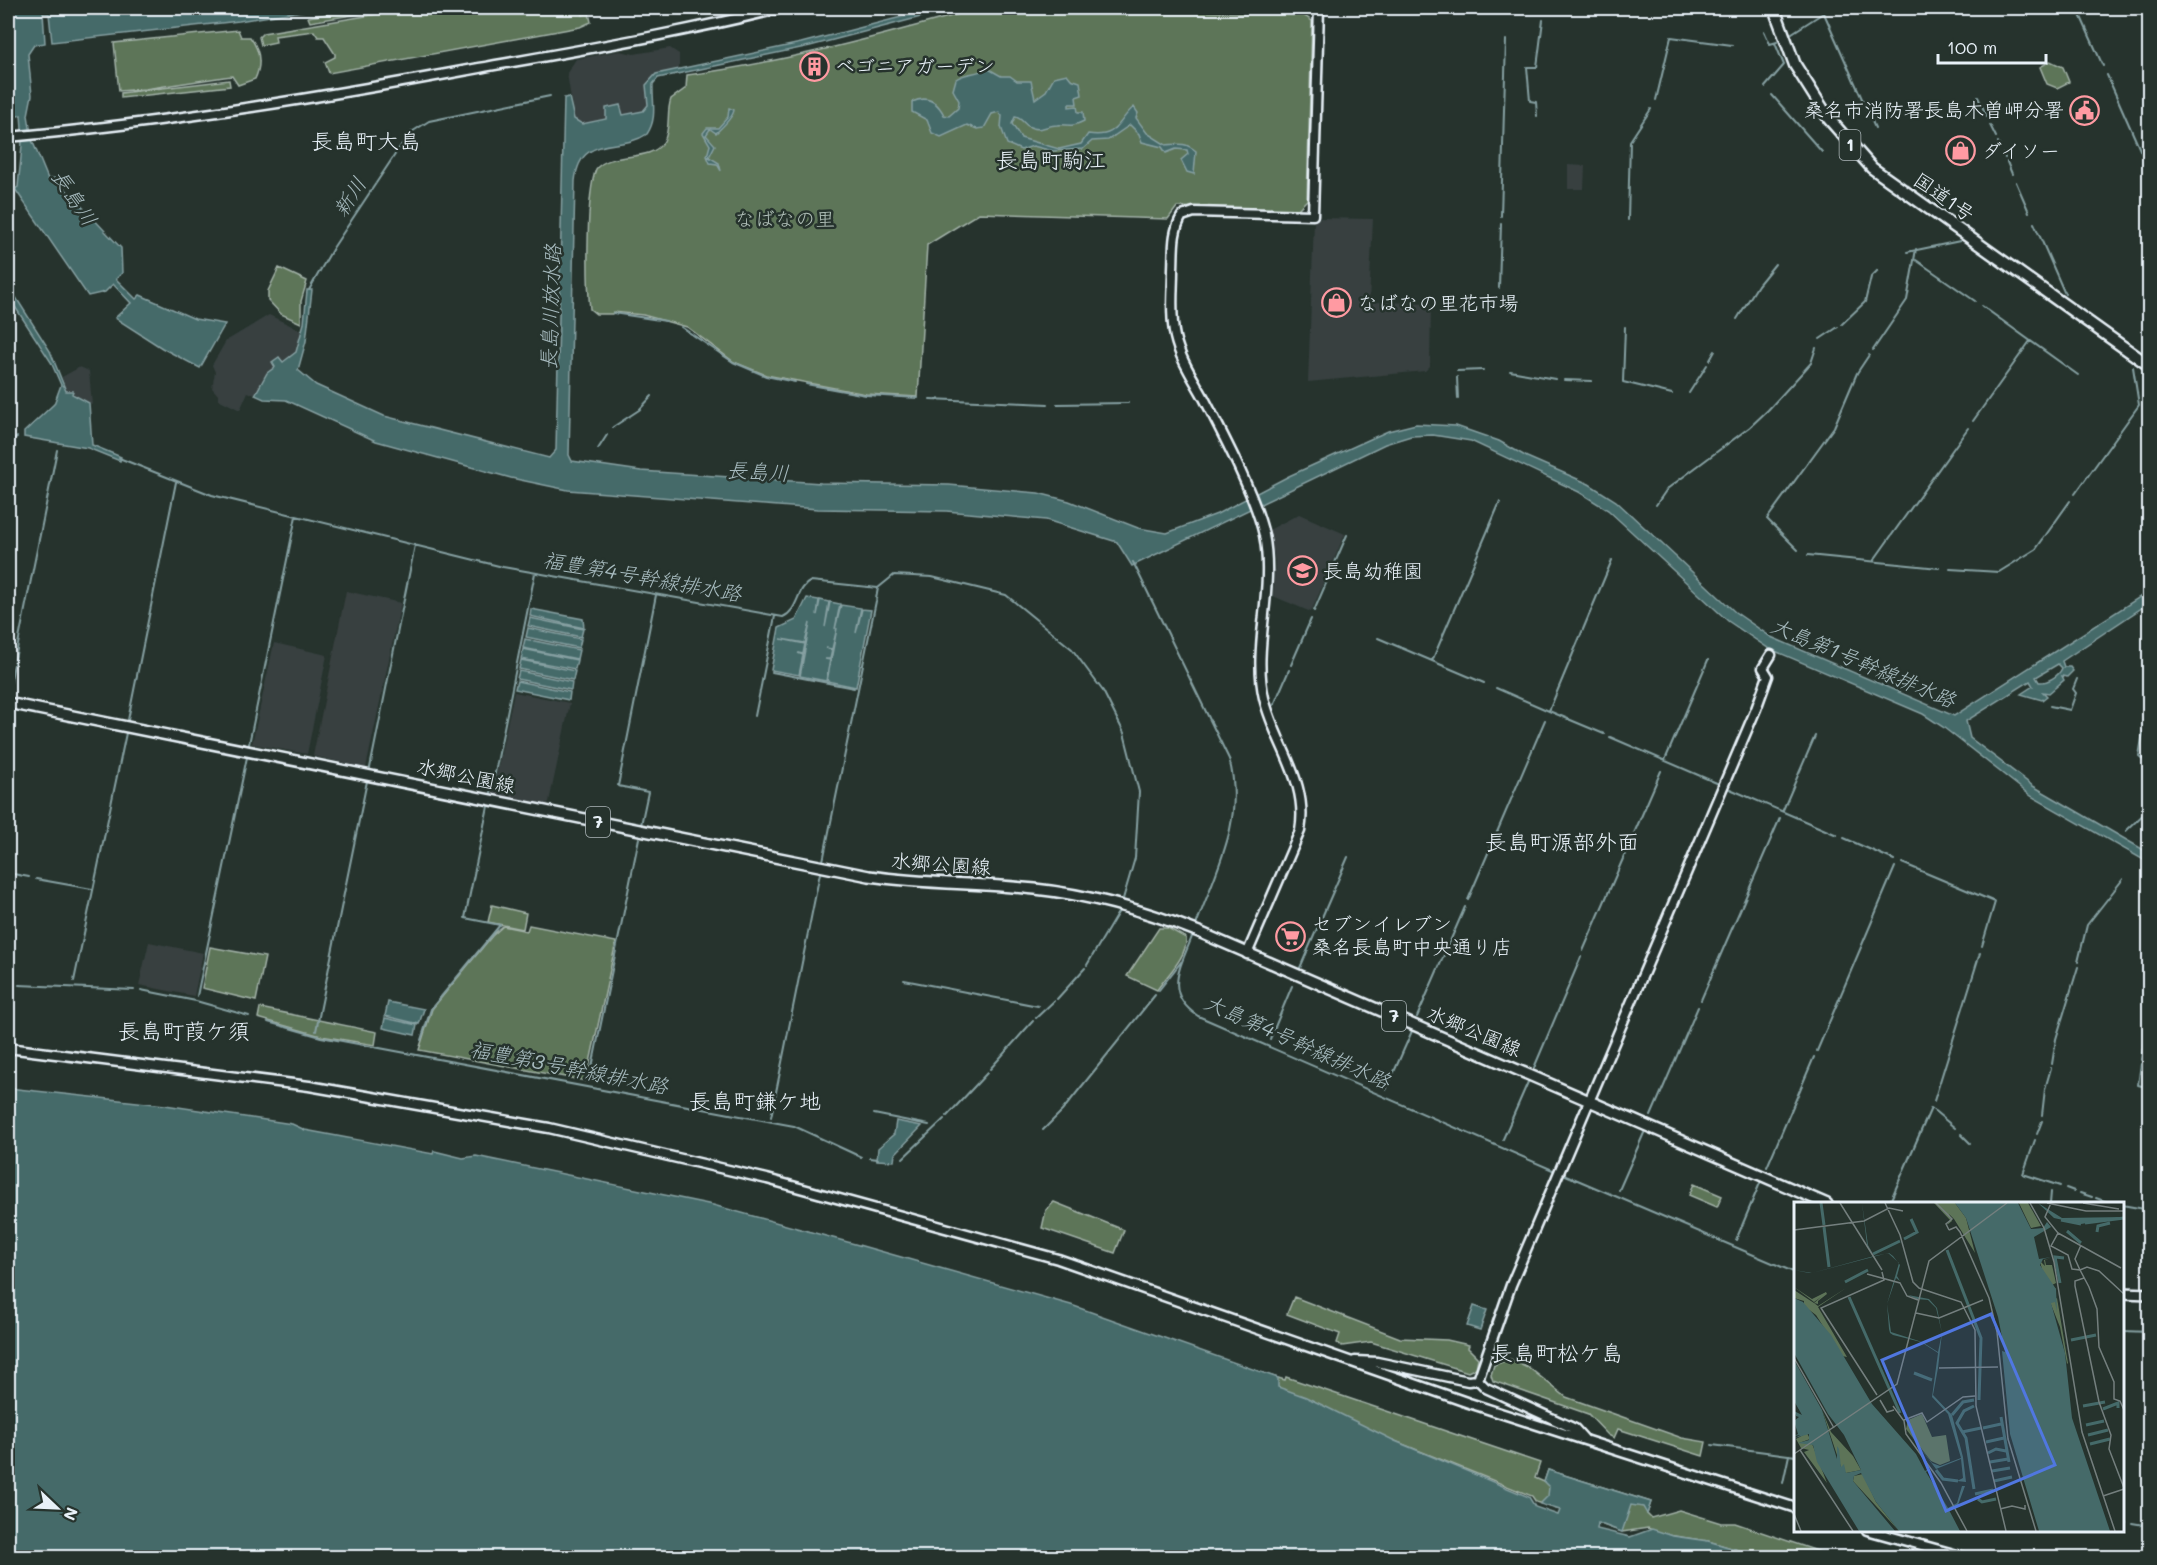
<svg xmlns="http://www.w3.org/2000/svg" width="2157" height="1565" font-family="Mali,'Klee One',sans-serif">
  <rect width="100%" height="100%" fill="#26332d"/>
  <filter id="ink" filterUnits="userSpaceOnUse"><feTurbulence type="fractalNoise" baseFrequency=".0167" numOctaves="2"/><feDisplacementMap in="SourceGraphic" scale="12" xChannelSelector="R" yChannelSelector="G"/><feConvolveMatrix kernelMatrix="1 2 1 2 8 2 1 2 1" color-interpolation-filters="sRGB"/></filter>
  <g filter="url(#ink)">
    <path fill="#374040" d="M670,48L679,54V68L656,74L646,90L648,105L643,111L624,115L619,105L606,119L582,124L574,119L567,73L576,59L619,51L634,54Z
      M1568,165L1585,166L1584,189H1568Z
      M1320,218L1373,219L1369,302L1431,303L1430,366L1425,371L1308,382L1314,222Z
      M269,315L302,331L296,352L283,362H272L276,367L267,373L255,395L248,392L240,410L218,399V395L212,388L215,372L212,365L226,341Z
      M80,367L89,371L92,405L72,394V391H66L62,377Z
      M1299,514L1345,534L1311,612L1273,596L1275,561L1269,530Z
      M346,591L401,603L366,768L313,756Z
      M274,643L327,655L307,754L252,744Z
      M514,692L570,703L549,802L546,806L492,796Z
      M149,942L203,953L194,996L139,985Z"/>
    <path fill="#5d7458" stroke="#a2b2a8" stroke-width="1.5" d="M365,8H395L310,22L308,17Z
      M414,8H580L583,15L589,13L591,22L580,27L329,73L325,62L335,57V54L324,37H318L314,31L275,36L276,42L261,45L259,37L263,33Z
      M981,8H1187L1188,11L1303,15L1312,21L1307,200L1296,211L1177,207L1168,219L979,213L927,245L918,397L866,394L766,375L734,362L687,327L643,315L613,312L612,314H596L590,309C587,281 586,194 596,169C611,150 651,164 664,141C671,128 666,112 671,99L686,88L687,75C787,62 884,35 981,8Z
      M238,30L241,37H250C260,50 262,64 255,79L238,85L232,76L224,77L145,89L119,91L114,43Z
      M2050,61L2063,67L2069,82L2057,88L2047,84L2040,67Z
      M229,80L230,86L121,98V93Z
      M279,268L307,281L301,301V323L281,314L268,300V291Z
      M492,905L526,913L523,929L488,922Z
      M529,925L616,942L586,1081L419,1050L432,1009L492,936L503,926L527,931Z
      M1159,928H1168L1186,938C1188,956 1167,975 1157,990L1127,976Z
      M210,947L265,957L256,1001L202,988Z
      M260,1008L377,1032L375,1045L321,1036L258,1018Z
      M1694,1184L1722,1196L1717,1207L1689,1195Z
      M1054,1202L1124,1230L1115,1253L1042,1228L1046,1210Z
      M1294,1297L1400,1338L1447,1340L1469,1345L1468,1348L1478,1358L1476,1368L1468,1372L1371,1342L1342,1346L1337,1343L1340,1334L1287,1314Z
      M1510,1359L1528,1367L1566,1397L1682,1438L1706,1442L1703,1456L1618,1429L1614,1438L1608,1435L1588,1414L1493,1381L1491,1375L1494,1365Z
      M1261,1373L1285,1380L1286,1377L1540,1463L1535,1478L1544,1482L1548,1470L1651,1502L1647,1514L1651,1518L1679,1510L1721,1523H1735L1835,1557H1761L1708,1541L1661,1534L1648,1528L1622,1532L1603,1525V1519L1557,1509L1536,1502L1532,1496L1395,1441L1272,1401Z"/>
    <path fill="#456a69" stroke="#86a0a2" stroke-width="1.5" fill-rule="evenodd" d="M8,8H319L239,21L52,42L49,14L43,13L45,43L34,45L28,54L32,95L28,115L32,140L48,179L55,178L121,248L122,273L116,279L136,299L140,295L195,319L225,324L200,368L162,348L115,318L131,303L113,284L105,292L88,296L15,189L18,187C20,164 24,143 21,115L14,117L8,103Z
      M936,8H955L810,46L658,78L653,84C652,101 658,118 647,134C620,153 580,132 575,181L569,455L572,461L641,471L821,483L949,485L1038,493L1069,501L1138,528L1167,533L1217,514L1289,476L1388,431L1416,424L1456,426L1499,441L1527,457L1589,484L1616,501L1735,612L1771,637L1954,716L2149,591V603L2062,661L2064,667H2070L2073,671L2067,677L2062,676L2064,680L2049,693L2043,692L2047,696L2042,700L2021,694L2033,686L2030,681L1966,721L1970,738L2033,786L2149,853V863L2031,796L1943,727L1923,714L1768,648L1728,621L1608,510L1579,492L1471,441L1433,435L1411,436L1385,444L1132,566L1117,542L1046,520L946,511L818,509L568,490L511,478L376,441L286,400L264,399L255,395L267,373L275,367L272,362L279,357L283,362L296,352L304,323L307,290H312L306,341L298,370L316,385L384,416L549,458L556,450L564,98L569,97L574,119L582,124L606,119V108L620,105L623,115L643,111L648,105L646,85L656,74L801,43ZM2058,664L2062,668C2059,676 2047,683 2039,682L2036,677Z
      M987,68L1001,76H1010L1017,81H1031L1035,99L1046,91L1054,77L1067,74L1071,79L1080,82L1082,95L1076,97L1077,104H1069V107L1077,106L1078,112H1083L1084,121C1070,128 1070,124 1057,125C1047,125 1040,132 1030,127C1023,125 1023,118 1015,117L1012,124L1021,138L1059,149L1081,144L1088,134C1119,139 1118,119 1134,107L1138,113L1136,118L1147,133L1166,145C1179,144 1185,142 1196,151L1194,174L1187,172L1181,160L1188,154L1187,150L1176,149L1166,153L1162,147L1142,142L1139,134L1130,125L1108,140L1092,141L1083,149L1053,151L1033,146L1021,150L1007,144L1001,127L1002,116L999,112L992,114L984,128L977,129L967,125L941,137L932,133L927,120L912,112V102C927,95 937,101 944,115L949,116L958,108L959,101L953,90L956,79C966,72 977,75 987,68Z
      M729,108L734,110C733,118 722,127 716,133L710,129L706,135L715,145L709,157L719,163L721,171L717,164L710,163L707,156L710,145L703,133L707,128H718L728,117Z
      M8,285L50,351L66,391H73L72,394L89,403L92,445L121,457L120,461L88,448L24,437V432L54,404L61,385L51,362L8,296Z
      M807,598L819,600L817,615L820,600L829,602L825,627L830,602L840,604L835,629L841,605L861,608L856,633L862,609L871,610L856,687L827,681L837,628L832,649L826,648L832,650L830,659H825L830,660L826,681L800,676L810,623L805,643L781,639L805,644L803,654L798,653L803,655L799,675L771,670L779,628L796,620Z
      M531,609L583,619L584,628L530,616Z
      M530,618L583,629L581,637L528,626Z
      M528,628L581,639L579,648L526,637Z
      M525,639L579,650L577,659L523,648Z
      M523,649L577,660L575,669L521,659Z
      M521,660L575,671L573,680L519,669Z
      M519,671L572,682L571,690L517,679Z
      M517,681L570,692L569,700L515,689Z
      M388,1002L424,1009L419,1024L385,1016Z
      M385,1018L417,1025L415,1035L383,1028Z
      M8,1088L165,1105L292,1124L305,1130L433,1154L434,1151L463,1158L476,1156L713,1205L862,1246L1071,1305L1278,1378V1387L1306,1397L1395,1441L1529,1497L1535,1507L1558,1515L1560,1510L1540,1504L1548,1496L1549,1487L1544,1482L1548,1470L1651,1502L1647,1514L1643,1507L1631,1505L1622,1532L1598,1523L1597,1529L1630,1537L1652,1529L1673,1536L1708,1541L1761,1557H8Z
      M896,1121L922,1126L895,1154L894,1161L877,1160L878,1148L894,1134Z
      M1474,1306L1487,1310L1480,1330L1467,1326Z"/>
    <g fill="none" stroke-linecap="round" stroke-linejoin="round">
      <path stroke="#86a0a2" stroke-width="2" d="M2077,8L2103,66
        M1823,11L1875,128
        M1764,31L1770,44L1777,42
        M1792,33L1831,8
        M2107,75L2145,161
        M1765,87L1784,65L1775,43
        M1772,95L1822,152
        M1978,97L1987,117
        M1656,100L1671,37L1732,45
        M1537,116L1536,102L1530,101L1527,67H1537L1543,20
        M1990,125L1996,137
        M1998,142L2000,147
        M2003,154L2005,158
        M2007,162L2012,174
        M2016,182L2029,212
        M1501,216L1506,40
        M1628,220L1630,141L1651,109
        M2034,223L2065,294
        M1907,252L1960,241
        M1916,260L1975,301
        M1499,288L1501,224
        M309,290L333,248L402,144L410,133L429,121L550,96
        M1982,306L2078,375
        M613,313L666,321
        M1737,319L1758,285L1775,264
        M1842,324L1865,302L1871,277L1878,270
        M681,327L733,362L766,376L795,382
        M1625,327L1623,382L1672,394
        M1820,339L1838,327
        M1873,350L1907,300L1916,249
        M1710,360L1715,351
        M1457,371L1483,370
        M1510,371L1555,379
        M1457,377L1458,399
        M1564,380L1592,381
        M806,384L866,395L918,398
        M1689,393L1707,365
        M930,399L1048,404
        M1057,404L1128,403
        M1973,421L2030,341
        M613,427L639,410L652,396
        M8,442L17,437
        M598,449L607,435
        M119,458L212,495L503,567L783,617C799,610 796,588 811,581L878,588L894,575L932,577L1006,595L1072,649L1103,691L1124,733L1139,792L1135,858L1123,899
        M2075,494L2139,405L2133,367
        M1656,505L1667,489L1750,427L1768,410L1811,363L1816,348
        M1798,550L1767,519L1834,427L1857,373L1869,355
        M1808,555L1939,568
        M1874,560L1968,428
        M1133,562L1229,759C1246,820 1215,872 1195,928
        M1950,569L1999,572L2036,549L2070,501
        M876,599L878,588
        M1314,611L1347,535
        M1378,638L1484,683
        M1432,661L1500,502
        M1291,665L1311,619
        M772,672L854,688
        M1496,688L1549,711
        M8,694L57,450
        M1274,705L1289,670
        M2050,706L2070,710L2076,693L2073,689L2077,679
        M755,716L775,616
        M128,720L176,482
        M2150,721L2143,732L2139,756L2150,765
        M1604,734L1549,711L1612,560
        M1610,737L1719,784
        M249,744L296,516
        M1665,760L1708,660
        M370,768L415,545
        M1730,789L1837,835
        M491,793L535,573
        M1783,810L1815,736
        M641,825L648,792L618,786L656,595
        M2126,831L2150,808
        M1844,838L1894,860
        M823,861L876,601
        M1902,863L1995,902L1982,946
        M8,873L29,877
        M36,879L92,889
        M1468,900L1545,720
        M1193,934C1181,967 1162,992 1198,1016L1555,1171
        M1583,951L1661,771
        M2078,962L2087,925L2123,879
        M1087,965L1119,911
        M1300,968L1348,857
        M904,980L1038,1006
        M74,981L126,733
        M19,985L134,990
        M141,990L196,1001L249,1016
        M1159,990L1181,962
        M197,996L247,757
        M1057,999L1085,968
        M1701,1000L1780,818
        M1417,1017L1465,907
        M1036,1018L1054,1001
        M2146,1019L2150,1017
        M268,1022L321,1037L794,1126L861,1157
        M316,1031L367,781
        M1270,1039L1292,986
        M421,1040L431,1009L500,925L465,918L488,806
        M1817,1051L1895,867
        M2141,1060L2145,1034
        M2052,1064L2056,1039L2078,967
        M2141,1064L2138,1085L2150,1088
        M1534,1068L1581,957
        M990,1069L1033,1021
        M589,1082L639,838
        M1386,1090L1412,1031
        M1934,1101L1980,953
        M874,1114L929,1125
        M2042,1115L2045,1089L2051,1068
        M947,1116L987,1073
        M1651,1116L1698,1007
        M771,1117L820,873
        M1043,1130L1062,1111L1155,995
        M1961,1134L1970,1143
        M2037,1134L2042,1121
        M1503,1139L1528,1082
        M2035,1140L2023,1174L2060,1186
        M869,1158L878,1159
        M903,1158L944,1119
        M1767,1167L1814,1057
        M1561,1173L1796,1273
        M2066,1188L2074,1191
        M1619,1190L1644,1133
        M2080,1193L2092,1197
        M2096,1198L2112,1204
        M1889,1204L1931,1108L1955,1128
        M2050,1204L2051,1192
        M2122,1205L2150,1210
        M1736,1240L1760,1183
        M2122,1331L2150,1332
        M1712,1445L1796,1456
        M1783,1483L1789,1455
        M2122,1522H2126
        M2132,1523L2150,1526"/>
      <defs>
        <path id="secondary" d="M8,137C166,123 323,97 479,68C580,50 682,33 782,8
          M1247,954L1300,831C1309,781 1275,745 1264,698C1252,647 1275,590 1264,535C1255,495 1223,435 1204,398C1193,378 1180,359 1175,337C1170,315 1173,291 1173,269C1174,250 1172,232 1182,216L1194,212L1313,215L1319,8
          M8,1048L309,1086L549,1128L767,1179L1058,1259L1469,1403L1796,1508
          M1355,1361L1377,1362L1468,1381L1478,1380
          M1478,1380L1511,1285L1756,709L1768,676L1763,668L1771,655
          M1478,1380L1486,1388L1575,1429L1584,1439
          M1867,1530L1968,1558"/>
        <path id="primary" d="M8,703L869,876C924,884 979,883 1035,889C1092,895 1146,911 1199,932L1827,1204
          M2122,1293L2150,1294"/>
        <path id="highway" d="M1774,8L1795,65L1829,119L1872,168L2150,366"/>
      </defs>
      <use href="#secondary" stroke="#e8f1f8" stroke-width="13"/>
      <use href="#primary" stroke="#e8f1f8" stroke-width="14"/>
      <use href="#highway" stroke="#e8f1f8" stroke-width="15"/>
      <use href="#secondary" stroke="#26332d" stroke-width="8"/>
      <use href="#primary" stroke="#26332d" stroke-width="9"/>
      <use href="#highway" stroke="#26332d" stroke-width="10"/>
    </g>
  </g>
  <defs>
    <symbol id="building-ring" viewBox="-11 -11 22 22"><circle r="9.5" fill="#26332d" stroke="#ff9aa2" stroke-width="1.5"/><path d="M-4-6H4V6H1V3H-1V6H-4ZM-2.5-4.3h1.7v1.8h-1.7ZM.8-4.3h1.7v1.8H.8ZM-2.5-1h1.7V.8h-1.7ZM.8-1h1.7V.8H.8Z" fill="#ff9aa2"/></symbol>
    <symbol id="civic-ring" viewBox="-11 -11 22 22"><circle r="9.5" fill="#26332d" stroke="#ff9aa2" stroke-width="1.5"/><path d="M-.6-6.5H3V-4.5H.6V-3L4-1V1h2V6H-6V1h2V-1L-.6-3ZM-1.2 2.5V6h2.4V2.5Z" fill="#ff9aa2"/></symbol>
    <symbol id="shop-ring" viewBox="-11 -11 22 22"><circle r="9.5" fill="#26332d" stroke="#ff9aa2" stroke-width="1.5"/><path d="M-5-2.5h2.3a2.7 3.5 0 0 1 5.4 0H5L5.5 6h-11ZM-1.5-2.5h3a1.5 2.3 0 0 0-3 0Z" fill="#ff9aa2"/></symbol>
    <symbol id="school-ring" viewBox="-11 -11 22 22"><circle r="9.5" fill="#26332d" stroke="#ff9aa2" stroke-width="1.5"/><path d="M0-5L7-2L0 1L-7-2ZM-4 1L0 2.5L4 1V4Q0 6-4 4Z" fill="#ff9aa2"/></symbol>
    <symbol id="supermarket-ring" viewBox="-11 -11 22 22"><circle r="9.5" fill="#26332d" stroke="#ff9aa2" stroke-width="1.5"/><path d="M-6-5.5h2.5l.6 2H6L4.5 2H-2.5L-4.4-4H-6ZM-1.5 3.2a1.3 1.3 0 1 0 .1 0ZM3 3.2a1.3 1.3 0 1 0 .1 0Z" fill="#ff9aa2"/></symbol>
  </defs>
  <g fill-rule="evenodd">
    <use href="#building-ring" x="798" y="50" width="33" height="33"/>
    <use href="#civic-ring" x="2068" y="94" width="33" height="33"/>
    <use href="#shop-ring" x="1944" y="134" width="33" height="33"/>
    <use href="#shop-ring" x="1320" y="286" width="33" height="33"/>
    <use href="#school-ring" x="1286" y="554" width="33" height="33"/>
    <use href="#supermarket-ring" x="1274" y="920" width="33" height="33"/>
  </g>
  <g text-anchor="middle" stroke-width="5" stroke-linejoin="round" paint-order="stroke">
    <g fill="#26332d" stroke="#aeb8bb" stroke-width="1.5">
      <rect x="1839.5" y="130" width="21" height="30" rx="4.5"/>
      <rect x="586" y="807" width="24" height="30" rx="4.5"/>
      <rect x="1382" y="1001" width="24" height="30" rx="4.5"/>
    </g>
    <g font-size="18" font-weight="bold" fill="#e8f1f8">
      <text x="1850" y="151">1</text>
      <text x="598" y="828">7</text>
      <text x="1394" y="1022">7</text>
    </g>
    <g font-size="20" fill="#e8f1f8" stroke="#26332d" text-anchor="start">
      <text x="835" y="73">ベゴニアガーデン</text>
      <text x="2064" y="117" text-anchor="end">桑名市消防署長島木曽岬分署</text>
      <text x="1982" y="158">ダイソー</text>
      <text x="1358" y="310">なばなの里花市場</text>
      <text x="1323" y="578">長島幼稚園</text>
      <text x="1312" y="931">セブンイレブン<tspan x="1312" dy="23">桑名長島町中央通り店</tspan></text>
    </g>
    <g font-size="20" fill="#e8f1f8" stroke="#26332d">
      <text transform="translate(1944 197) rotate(35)" y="7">国道1号</text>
      <text transform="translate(466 776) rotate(12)" y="7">水郷公園線</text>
      <text transform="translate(941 864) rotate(4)" y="7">水郷公園線</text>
      <text transform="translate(1474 1031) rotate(23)" y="7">水郷公園線</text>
    </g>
    <g font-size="20" fill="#b0bfb8" stroke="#26332d">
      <text x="785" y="226">なばなの里</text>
    </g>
    <g font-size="21" font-style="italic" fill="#a7bbbf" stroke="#26332d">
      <text transform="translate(350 197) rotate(-57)" y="7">新川</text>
      <text transform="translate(74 198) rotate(56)" y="7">長島川</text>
      <text transform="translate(551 307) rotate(-88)" y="7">長島川放水路</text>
      <text transform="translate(758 472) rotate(3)" y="7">長島川</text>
      <text transform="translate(642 577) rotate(10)" y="7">福豊第4号幹線排水路</text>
      <text transform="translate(1863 663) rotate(23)" y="7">大島第1号幹線排水路</text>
      <text transform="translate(1297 1042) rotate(24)" y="7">大島第4号幹線排水路</text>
      <text transform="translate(569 1068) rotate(11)" y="7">福豊第3号幹線排水路</text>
    </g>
    <g font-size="22" fill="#e8f1f8" stroke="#26332d">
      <text x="366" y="149">長島町大島</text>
      <text x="1051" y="168">長島町駒江</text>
      <text x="1562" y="850">長島町源部外面</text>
      <text x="184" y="1039">長島町葭ケ須</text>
      <text x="755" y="1109">長島町鎌ケ地</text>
      <text x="1557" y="1361">長島町松ケ島</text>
    </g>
  </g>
  <g transform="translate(1794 1202)">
    <rect width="330" height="330" fill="#26332d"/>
    <path d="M140,1H161L172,16L181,51L160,17L155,12L158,19L153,23L156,18ZM225,1H234L247,24L237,26ZM257,56L251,58L252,63H258L262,81L258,83L262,87L260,97H255L246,59L251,64L250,58ZM0,85L18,97L32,90L33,92L24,99V102L20,101L24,104L52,86L24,105L53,155L48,154L22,113L10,104V99L0,96V88L20,101L27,95L20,100ZM263,96L274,161L273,162L266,125L256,100ZM28,208L37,230L59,254L67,268L52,271L47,265ZM128,212L138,235L152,233L156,259L146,263L137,259L112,227L114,218ZM13,231L16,237L5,241L17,239L33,281L10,250L15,248L7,246L2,237ZM69,272L82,300L105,329L59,279L60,274Z" fill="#5d7458"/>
    <path d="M68,1L74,43L80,54L95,51L99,54L106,63L103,74L106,79L102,76L93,102L97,130L128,140L144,150L148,131L142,106L134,98L122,97L114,93L135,97L143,106L148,131L144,166L139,193L158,213L169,255L172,280L163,279L169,276L167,257L142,267L111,226L138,261L146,264L167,256L154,212L138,195L144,151L127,140L99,133L96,131L95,127L93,102L105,61L94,51L18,71H15L0,68L18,71L80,54L73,43ZM161,1H224L237,27L249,26L253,20L257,25L240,35L245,57L257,55L249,57L246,63L262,87L263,110L261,100L257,101L271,151L278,216L316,329H245L216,232L208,149L211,150L204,115L172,16ZM244,1L268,16L330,15L287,22L260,16ZM0,96L9,100L37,133L78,202L122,252L131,269L135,267L132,270L154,306L163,301L168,284H171L164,303L155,308L166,329H105L82,300L67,271L60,274L59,279L101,329H65L23,260L19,243L4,241L15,238V232L1,236L6,233L0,234L4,232L0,219L5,215L2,214L0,209L8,213L0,199V158L28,208L43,257V244L45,247L47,265L50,262L52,271L67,268L50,233L34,212L0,151Z" fill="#456a69"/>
    <path fill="none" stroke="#456a69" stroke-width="3" d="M27,1L30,23M267,18L287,22M291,21L330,16M30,25L35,65M273,29L287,41M303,30L304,24L316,21M110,37L123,30L117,17M153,48L187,136L185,198M79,52L106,39M51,80L74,68M266,81L261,55L270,56M55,95L106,211M277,138L302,133M120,171L138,178M289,204L311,200M309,207L324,201V206M158,213L169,200L180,198M207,215L215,260M292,223L310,219M189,226L207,222M168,230L187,226M294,233L314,228M192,240L210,236M296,242L316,237M194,251L202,247L212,249M196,260L214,257M142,268L149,277L164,279M198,269L216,266M200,279L218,275M180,287L172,236L163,221L170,209L180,204M181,292L199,288M184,297L188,300L202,297"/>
    <path fill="none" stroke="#747f7e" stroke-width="1.5" d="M46,1L88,68M91,1L106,33L119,80L125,86L167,100L181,128L182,204L212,329M142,1L158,17L152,22L155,28M236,1L250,26L260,60L288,230L321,329M253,1L292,9H330M257,1L251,15L264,31L257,44L274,53L278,67L286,68L295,85L303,107L305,145L320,180V197L326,199L330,208M289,1L325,7M0,28L70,19L95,6L109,9M155,28L162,25L166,30L195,96L203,130L214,237L242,329M264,31L327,66M287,43L281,57L286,68L293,65L305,69L330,92M73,72L106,81L113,94L124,98M290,76L281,79V84L305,200L317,233L315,247L330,286M122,111L145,116L189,98M0,156L40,226M145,166L204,165M83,193L27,106L90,78L88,70M86,198L93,210L100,208M99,204L110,219L112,232L147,281L173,329M110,218L128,211L133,220L169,195L181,194M6,248L59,329M0,252L103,182L135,59L213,1M309,294L330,287M206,307L218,304L231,307V303M0,312L7,329"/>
    <path fill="#5077e0" fill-opacity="0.15" stroke="#5077e0" stroke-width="3" d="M197,112L261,263L152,309L88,158Z"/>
    <rect width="330" height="330" fill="none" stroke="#e8f1f8" stroke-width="3"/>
  </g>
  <rect width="2157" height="1565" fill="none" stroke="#26332d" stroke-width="30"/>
  <rect x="15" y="15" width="2127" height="1535" fill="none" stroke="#e8f1f8" stroke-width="2" filter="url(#ink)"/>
  <g transform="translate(57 1508) rotate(113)" stroke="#26332d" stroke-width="4.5" paint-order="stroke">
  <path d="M0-4.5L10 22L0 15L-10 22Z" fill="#e8f1f8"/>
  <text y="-9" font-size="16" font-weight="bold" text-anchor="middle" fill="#e8f1f8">N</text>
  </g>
  <path d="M1938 54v9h108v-9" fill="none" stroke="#e8f1f8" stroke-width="3"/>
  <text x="1947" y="54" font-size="18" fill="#e8f1f8" stroke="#26332d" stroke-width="4.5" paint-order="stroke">100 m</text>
</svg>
